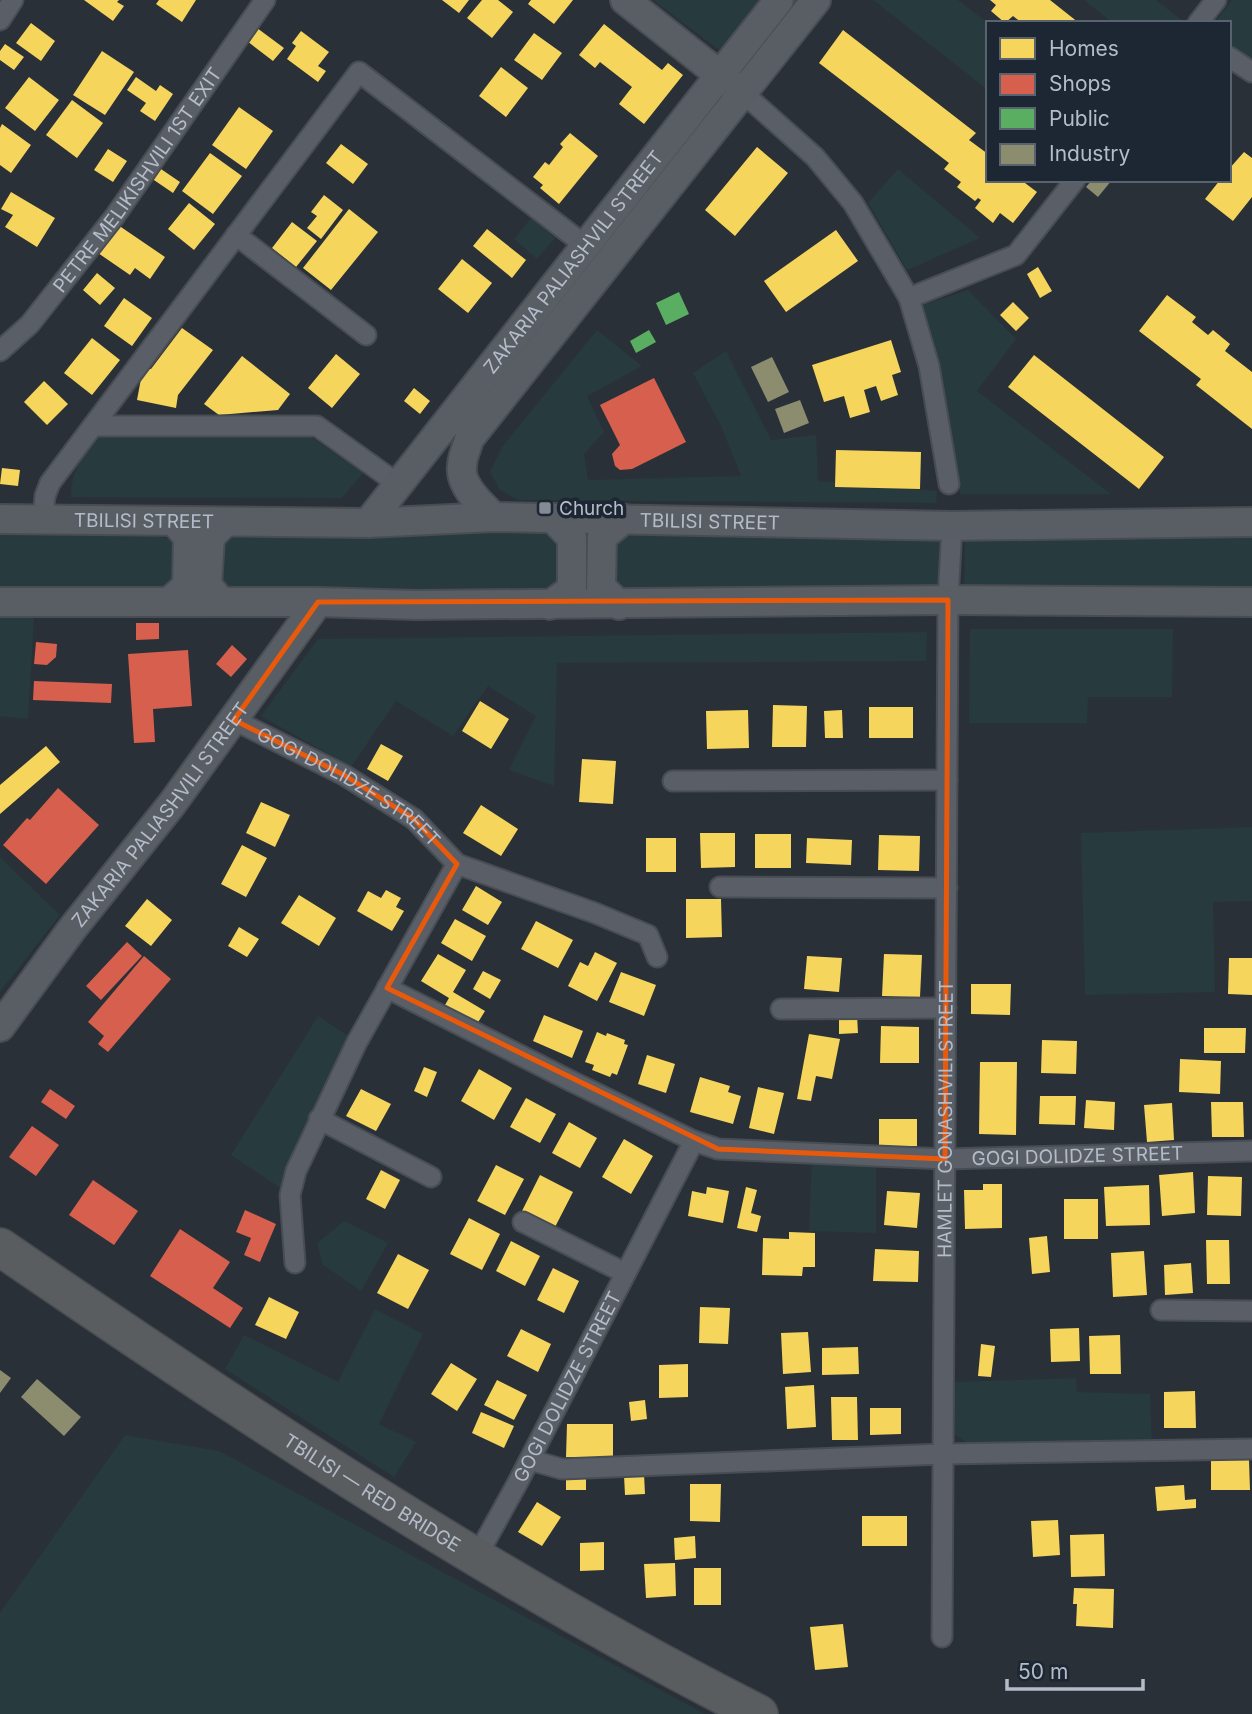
<svg xmlns="http://www.w3.org/2000/svg" width="1252" height="1714" font-family="Inter,sans-serif">
  <rect width="100%" height="100%" fill="#2a3038"/>
  <path fill="#273a3e" d="M653,0H769L731,49L720,51Z
    M873,0H958L988,23V90Z
    M1084,0H1156L1183,21L1113,23Z
    M1232,0H1252V67L1229,52V23H1214Z
    M898,169L980,238L907,270L868,203Z
    M531,218L555,238L537,259L514,239Z
    M968,290L1016,339L977,391L1111,494H960L939,368L920,306Z
    M597,330L642,366L587,396L604,432L584,454L588,480L741,476L721,426L693,373L726,351L771,440L816,435L818,481L937,491L936,503L518,500L500,490L490,472L502,447Z
    M104,430L302,431L363,473L342,498L71,497C72,464 85,455 104,430Z
    M232,530L550,533L562,544V585L544,593L230,594L217,583L219,538Z
    M625,531L941,536L937,592L624,593L612,585L614,541Z
    M0,534L159,536L173,540L180,552L176,585L167,593L0,592Z
    M965,536L1252,537V592H964Z
    M0,618H34L28,719L0,716Z
    M970,629H1173L1172,697H1088L1087,723H969Z
    M927,632L926,661L557,663L554,786L509,770L536,716L488,686L453,736L396,701L351,767L261,716L318,639Z
    M1252,827V901L1213,902L1215,992L1085,995L1081,833Z
    M0,857L60,915L0,992Z
    M318,1016L353,1039L282,1189L231,1155Z
    M812,1160L876,1163V1233L809,1231Z
    M344,1221L388,1243L361,1291L323,1265L317,1243Z
    M375,1309L423,1334L379,1424L416,1442L394,1477L225,1369L244,1335L338,1382Z
    M1076,1378L1077,1392L1150,1394L1152,1444H970L955,1435L953,1382Z
    M125,1435L219,1451L705,1714H0V1613Z"/>
  <path fill="#f6d55c" d="M84,0H119L117,2L124,6L113,21Z
    M159,0H196L182,22L156,4Z
    M442,0H469L459,13Z
    M482,0H498L513,12L492,38L467,18Z
    M531,0H573L554,24L528,4Z
    M990,0H1050L1079,23H1022L1013,16L1005,23L991,11L996,5Z
    M31,23L55,41L41,61L16,43Z
    M604,24L662,70L668,63L683,75L644,124L619,104L632,87L600,62L595,68L579,55Z
    M257,28L284,48L273,61L247,41Z
    M843,30L976,133L969,140L988,154V180H1021L1037,192L1013,223L1000,213L993,223L975,208L981,200L978,198L975,201L957,187L961,182L944,169L949,163L819,63Z
    M301,31L329,52L318,66L326,71L318,82L287,59L296,46L292,43Z
    M534,33L562,53L542,80L514,60Z
    M5,44L24,57L14,70L0,60V51Z
    M102,51L134,72L105,115L73,95Z
    M501,67L528,88L506,117L479,96Z
    M29,77L59,100L35,131L5,108Z
    M136,77L156,91L160,85L173,94L155,121L140,111L146,103L127,90Z
    M72,100L103,123L77,158L46,135Z
    M239,107L273,131L246,169L212,145Z
    M2,124L31,145L11,173L0,165V128Z
    M570,133L598,156L559,204L540,188L543,185L533,177L545,162L549,165L563,147L560,144Z
    M341,144L368,164L353,184L326,163Z
    M757,147L788,173L735,236L705,210Z
    M108,149L127,161L113,182L94,170Z
    M1244,152L1252,158V197L1233,221L1205,199L1220,180H1229V169Z
    M210,153L242,176L213,214L182,191Z
    M158,167L180,182L173,193L151,178Z
    M11,192L55,218L37,247L5,227L13,215L1,209Z
    M324,195L343,210L321,239L307,228L317,216L311,212Z
    M189,203L215,224L194,250L168,229Z
    M349,209L378,232L331,290L303,268Z
    M292,222L317,241L296,267L272,248Z
    M118,225L165,257L150,279L135,268L130,275L98,253Z
    M487,229L526,260L512,278L473,246Z
    M836,230L858,261L786,312L764,281Z
    M462,259L492,283L468,313L438,289Z
    M1038,267L1052,291L1040,298L1027,274Z
    M97,273L115,288L100,305L83,290Z
    M1167,295L1196,317L1192,322L1208,335L1213,330L1230,344L1225,351L1252,372V429L1196,385L1201,379L1139,331Z
    M124,298L152,318L132,346L104,326Z
    M1013,302L1029,318L1016,331L1000,315Z
    M182,328L213,350L178,395L176,408L137,400L143,368L151,369Z
    M92,338L120,360L92,395L64,373Z
    M891,340L901,372L892,375L898,395L881,401L876,386L864,390L870,412L850,418L844,396L824,402L812,365Z
    M336,354L360,374L332,408L308,388Z
    M1034,355L1164,457L1139,489L1008,387Z
    M242,356L290,394L278,410L219,415L204,404Z
    M44,381L68,404L47,425L24,402Z
    M414,388L430,401L420,414L404,401Z
    M836,450L921,452L920,489L835,487Z
    M2,468L20,470L18,486L0,484Z
    M480,701L509,719L491,749L462,731Z
    M773,705L807,706L806,747H772Z
    M869,707H913V738H869Z
    M748,710L749,748L707,749L706,711Z
    M842,710L843,738H825L824,711Z
    M381,744L403,756L388,781L367,769Z
    M46,746L60,762L0,814V785Z
    M582,759L616,761L613,804L579,802Z
    M261,802L290,815L275,847L246,833Z
    M481,805L518,829L501,856L463,833Z
    M700,833H735V867L701,868Z
    M755,834H791V868H755Z
    M879,835L920,836L919,871L878,870Z
    M646,838H676V872H646Z
    M807,838L852,840L851,865L806,863Z
    M242,845L267,858L246,897L221,884Z
    M476,886L502,902L488,925L462,910Z
    M386,890L401,898L396,907L404,911L392,931L357,911L368,891L381,898Z
    M299,895L336,918L319,946L281,923Z
    M147,899L172,920L151,946L125,926Z
    M686,899H721L722,937L686,938Z
    M455,919L486,936L472,961L441,943Z
    M536,921L573,940L558,968L521,949Z
    M239,927L259,939L247,957L228,946Z
    M595,952L617,963L597,1001L568,986L580,962L588,966Z
    M438,954L466,970L453,992L485,1011L477,1024L445,1005L449,998L421,981Z
    M884,954L922,955L920,997L882,996Z
    M807,956L842,958L839,992L804,989Z
    M1229,958H1252V995L1228,994Z
    M483,971L501,980L490,999L473,989Z
    M621,972L656,985L644,1016L609,1002Z
    M971,984H1011L1010,1015L971,1014Z
    M544,1015L583,1031L572,1058L533,1041Z
    M839,1015H857L858,1033L839,1034Z
    M881,1026L919,1027V1063H880Z
    M1204,1028H1246L1245,1053H1204Z
    M597,1032L606,1036L607,1033L625,1040L624,1044L628,1045L617,1075L612,1073L610,1077L592,1070L594,1065L585,1062Z
    M809,1034L840,1039L832,1079L816,1076L811,1101L797,1099Z
    M1042,1040L1077,1041L1076,1074L1041,1073Z
    M647,1055L675,1064L666,1093L638,1084Z
    M1180,1059L1221,1061L1220,1094L1179,1092Z
    M980,1062H1017L1016,1135L979,1134Z
    M424,1067L437,1072L427,1097L414,1091Z
    M479,1069L512,1088L494,1120L461,1101Z
    M700,1077L730,1086L728,1092L741,1096L733,1124L690,1112Z
    M758,1087L784,1093L774,1134L749,1128Z
    M361,1089L391,1104L376,1131L346,1116Z
    M1040,1096H1076L1075,1125L1039,1124Z
    M526,1098L556,1114L540,1143L510,1127Z
    M1086,1100L1115,1102L1114,1130L1084,1128Z
    M1211,1102H1243L1244,1137H1212Z
    M1172,1103L1174,1140L1147,1142L1144,1105Z
    M879,1119H917V1146H879Z
    M569,1122L597,1138L580,1168L552,1153Z
    M624,1139L653,1156L631,1194L602,1177Z
    M496,1165L524,1179L505,1215L477,1201Z
    M381,1170L400,1180L385,1209L366,1199Z
    M1193,1172L1195,1213L1162,1216L1159,1175Z
    M540,1175L573,1192L553,1231L520,1215Z
    M1208,1176L1242,1177L1241,1216L1207,1215Z
    M983,1184H1002V1228L965,1229L964,1190H983Z
    M1149,1185L1150,1225L1106,1226L1104,1187Z
    M707,1187L729,1191L723,1223L688,1216L692,1191L706,1194Z
    M746,1187L757,1190L751,1213L761,1216L757,1232L737,1228Z
    M887,1191L920,1193L917,1228L884,1225Z
    M1064,1199H1098V1239H1064Z
    M469,1218L500,1234L482,1270L450,1254Z
    M789,1232L815,1233V1267H803L802,1276L762,1275L763,1238L789,1239Z
    M1047,1236L1050,1272L1032,1274L1029,1238Z
    M1206,1240H1229L1230,1284H1207Z
    M511,1241L540,1256L525,1286L496,1271Z
    M875,1249L919,1251L918,1282L873,1281Z
    M1144,1251L1147,1295L1113,1297L1111,1253Z
    M398,1254L429,1270L408,1309L377,1293Z
    M1191,1263L1193,1293L1165,1295L1164,1265Z
    M553,1268L579,1281L564,1313L537,1300Z
    M269,1297L299,1312L286,1339L255,1325Z
    M700,1307L730,1308L728,1344L699,1343Z
    M1079,1328L1080,1361L1051,1362L1050,1329Z
    M521,1329L551,1344L538,1372L507,1356Z
    M808,1332L811,1372L783,1374L781,1333Z
    M1120,1335L1121,1374H1090L1089,1336Z
    M981,1344L995,1346L991,1377L978,1376Z
    M858,1347L859,1374L822,1375V1348Z
    M451,1363L477,1379L457,1411L431,1394Z
    M688,1364V1397L659,1398V1365Z
    M497,1380L527,1395L514,1420L484,1405Z
    M814,1385L816,1427L787,1429L785,1387Z
    M1195,1391L1196,1428H1164V1392Z
    M831,1397H857L858,1440H832Z
    M645,1400L647,1419L631,1421L629,1402Z
    M870,1408H901V1434L870,1435Z
    M481,1412L514,1426L504,1448L472,1433Z
    M567,1424H613V1457H566Z
    M1211,1460H1249L1250,1490H1211Z
    M644,1474L645,1494L625,1495L624,1475Z
    M566,1475H586V1490H566Z
    M690,1484H721L720,1522L690,1521Z
    M1184,1485L1185,1500L1196,1499V1508L1157,1511L1155,1487Z
    M537,1502L561,1517L542,1546L518,1532Z
    M862,1516H907V1546H862Z
    M1058,1520L1060,1555L1033,1557L1031,1521Z
    M1104,1534L1105,1576L1071,1577L1070,1535Z
    M695,1536L696,1558L675,1560L674,1538Z
    M604,1542V1570L580,1571V1543Z
    M675,1563L676,1596L646,1598L644,1564Z
    M694,1568H721V1605H694Z
    M1074,1588L1114,1589L1113,1628L1076,1626L1077,1604H1073Z
    M843,1624L848,1667L815,1670L810,1627Z"/>
  <path fill="#d6604d" d="M654,378L686,442L632,469L620,470L615,466L612,454L620,445L600,405Z
    M136,623H159V639L136,640Z
    M36,642L57,644L56,657L47,665L34,664Z
    M232,645L247,659L231,677L216,664Z
    M188,650L192,706L153,709L155,742L134,743L128,654Z
    M34,681L112,684L111,703L33,700Z
    M58,788L99,825L46,884L3,845L27,818L30,820Z
    M127,942L142,956L101,1000L86,986Z
    M144,956L171,979L108,1052L98,1044L104,1036L88,1022Z
    M50,1089L75,1106L66,1119L41,1102Z
    M32,1126L59,1145L36,1176L9,1157Z
    M93,1180L138,1211L114,1245L69,1215Z
    M245,1210L276,1224L260,1262L244,1255L251,1238L236,1232Z
    M180,1229L230,1262L213,1288L243,1308L230,1328L150,1276Z"/>
  <path fill="#5aae61" d="M679,292L689,314L666,325L656,303Z
    M649,330L656,342L636,353L630,341Z"/>
  <path fill="#8c8c6e" d="M1092,180H1112L1098,197L1086,187Z
    M772,357L789,392L768,402L751,367Z
    M800,400L809,423L784,433L775,409Z
    M0,1370L11,1378L0,1393Z
    M37,1379L81,1417L64,1436L21,1397Z"/>
  <g fill="none" stroke-linecap="round" stroke-linejoin="round">
    <defs>
      <g id="street">
        <path d="M0,20L13,0"/>
        <path d="M1198,23L1216,0"/>
        <path d="M1229,57L1252,72"/>
        <path d="M743,93L815,157L853,203L909,298L929,366L949,484"/>
        <path d="M236,235L366,335"/>
        <path d="M909,298L1016,255L1075,180"/>
        <path id="s1" d="M0,351L30,324L115,216L265,0"/>
        <path d="M93,426H317L398,484"/>
        <path d="M43,520L45,496L50,483L359,72L586,246"/>
        <path id="s2" d="M234,720L344,775L414,819L457,864L595,913L648,935L657,957"/>
        <path d="M673,781L947,780"/>
        <path d="M720,887L947,888"/>
        <path id="s3" d="M387,988L571,1081L694,1141L718,1149L945,1159L1252,1151"/>
        <path d="M781,1009L946,1008"/>
        <path d="M319,1119L431,1177"/>
        <path d="M523,1222L625,1273"/>
        <path d="M295,1263L290,1195L296,1171L357,1042L457,864"/>
        <path d="M1161,1310L1252,1311"/>
        <path d="M530,1460L562,1469L943,1454L1252,1449"/>
        <path id="s4" d="M476,1558L518,1482L694,1141"/>
        <path id="s5" d="M942,1637L948,600L952,526"/>
      </g>
      <g id="secondary">
        <path d="M625,0L735,87"/>
        <path d="M494,517C481,505 459,485 462,466C462,457 467,448 469,439L816,0"/>
        <path id="s6" d="M0,519L368,523L494,517L952,526L1252,522"/>
        <path id="s7" d="M368,523L779,0"/>
        <path d="M170,601L187,586L188,537L175,522"/>
        <path d="M0,602H318L416,605L948,600L1252,602"/>
        <path d="M221,602L207,585L210,537L225,522"/>
        <path d="M550,605L572,589V538L553,518"/>
        <path d="M619,605L601,587L602,537L624,519"/>
        <path id="s8" d="M0,1027L72,929L172,804L318,602"/>
      </g>
      <g id="highway">
        <path id="s9" d="M0,1247C245,1415 494,1580 759,1714"/>
      </g>
    </defs>
    <use href="#street" stroke="#484c53" stroke-width="23"/>
    <use href="#secondary" stroke="#484c53" stroke-width="32"/>
    <use href="#highway" stroke="#474c53" stroke-width="40"/>
    <use href="#street" stroke="#5a5e66" stroke-width="19"/>
    <use href="#secondary" stroke="#595d64" stroke-width="28"/>
    <use href="#highway" stroke="#5a5d60" stroke-width="37"/>
  </g>
  <path fill="none" stroke="#e8590c" stroke-width="5" stroke-linejoin="round" d="M948,600L945,1159L718,1149L387,988L457,864L414,819L344,775L234,720L318,602Z"/>
  <rect fill="#848b96" stroke="#1d2633" stroke-width="2.5" x="538" y="501" width="14" height="14" rx="3.5"/>
  <g text-anchor="middle" stroke-width="7" stroke-linejoin="round" paint-order="stroke">
    <g font-size="19" fill="#b4bcc9" stroke="#1d2633">
      <text dy="7" stroke="none"><textPath href="#s1" startOffset="220">PETRE MELIKISHVILI 1ST EXIT</textPath></text>
      <text dy="7" stroke="none"><textPath href="#s7" startOffset="332">ZAKARIA PALIASHVILI STREET</textPath></text>
      <text dy="7" stroke="none"><textPath href="#s6" startOffset="144">TBILISI STREET</textPath></text>
      <text dy="7" stroke="none"><textPath href="#s6" startOffset="710">TBILISI STREET</textPath></text>
      <text dy="7" stroke="none"><textPath href="#s2" startOffset="133">GOGI DOLIDZE STREET</textPath></text>
      <text dy="7" stroke="none"><textPath href="#s8" startOffset="266">ZAKARIA PALIASHVILI STREET</textPath></text>
      <text dy="7" stroke="none"><textPath href="#s5" startOffset="518">HAMLET GONASHVILI STREET</textPath></text>
      <text dy="7" stroke="none"><textPath href="#s3" startOffset="728">GOGI DOLIDZE STREET</textPath></text>
      <text dy="7" stroke="none"><textPath href="#s4" startOffset="194">GOGI DOLIDZE STREET</textPath></text>
      <text dy="7" stroke="none"><textPath href="#s9" startOffset="446">TBILISI — RED BRIDGE</textPath></text>
    </g>
    <g font-size="19" fill="#b4bcc9" stroke="#1d2633" text-anchor="start">
      <text x="559" y="515">Church</text>
    </g>
  </g>
  <rect x="986" y="21" width="245" height="161" fill="#1d2633" stroke="#59626f" stroke-width="2"/>
  <rect x="1000" y="38" width="35" height="21" fill="#f6d55c" stroke="#59626f" stroke-width="2"/>
  <text x="1049" y="56" font-size="21" fill="#b4bcc9">Homes</text>
  <rect x="1000" y="74" width="35" height="21" fill="#d6604d" stroke="#59626f" stroke-width="2"/>
  <text x="1049" y="91" font-size="21" fill="#b4bcc9">Shops</text>
  <rect x="1000" y="108" width="35" height="21" fill="#5aae61" stroke="#59626f" stroke-width="2"/>
  <text x="1049" y="126" font-size="21" fill="#b4bcc9">Public</text>
  <rect x="1000" y="144" width="35" height="21" fill="#8c8c6e" stroke="#59626f" stroke-width="2"/>
  <text x="1049" y="161" font-size="21" fill="#b4bcc9">Industry</text>
  <path d="M1007 1679v10h136v-10" fill="none" stroke="#b4bcc9" stroke-width="3.5"/>
  <text x="1018" y="1679" font-size="21" fill="#b4bcc9" stroke="#1d2633" stroke-width="5" paint-order="stroke">50 m</text>
</svg>
